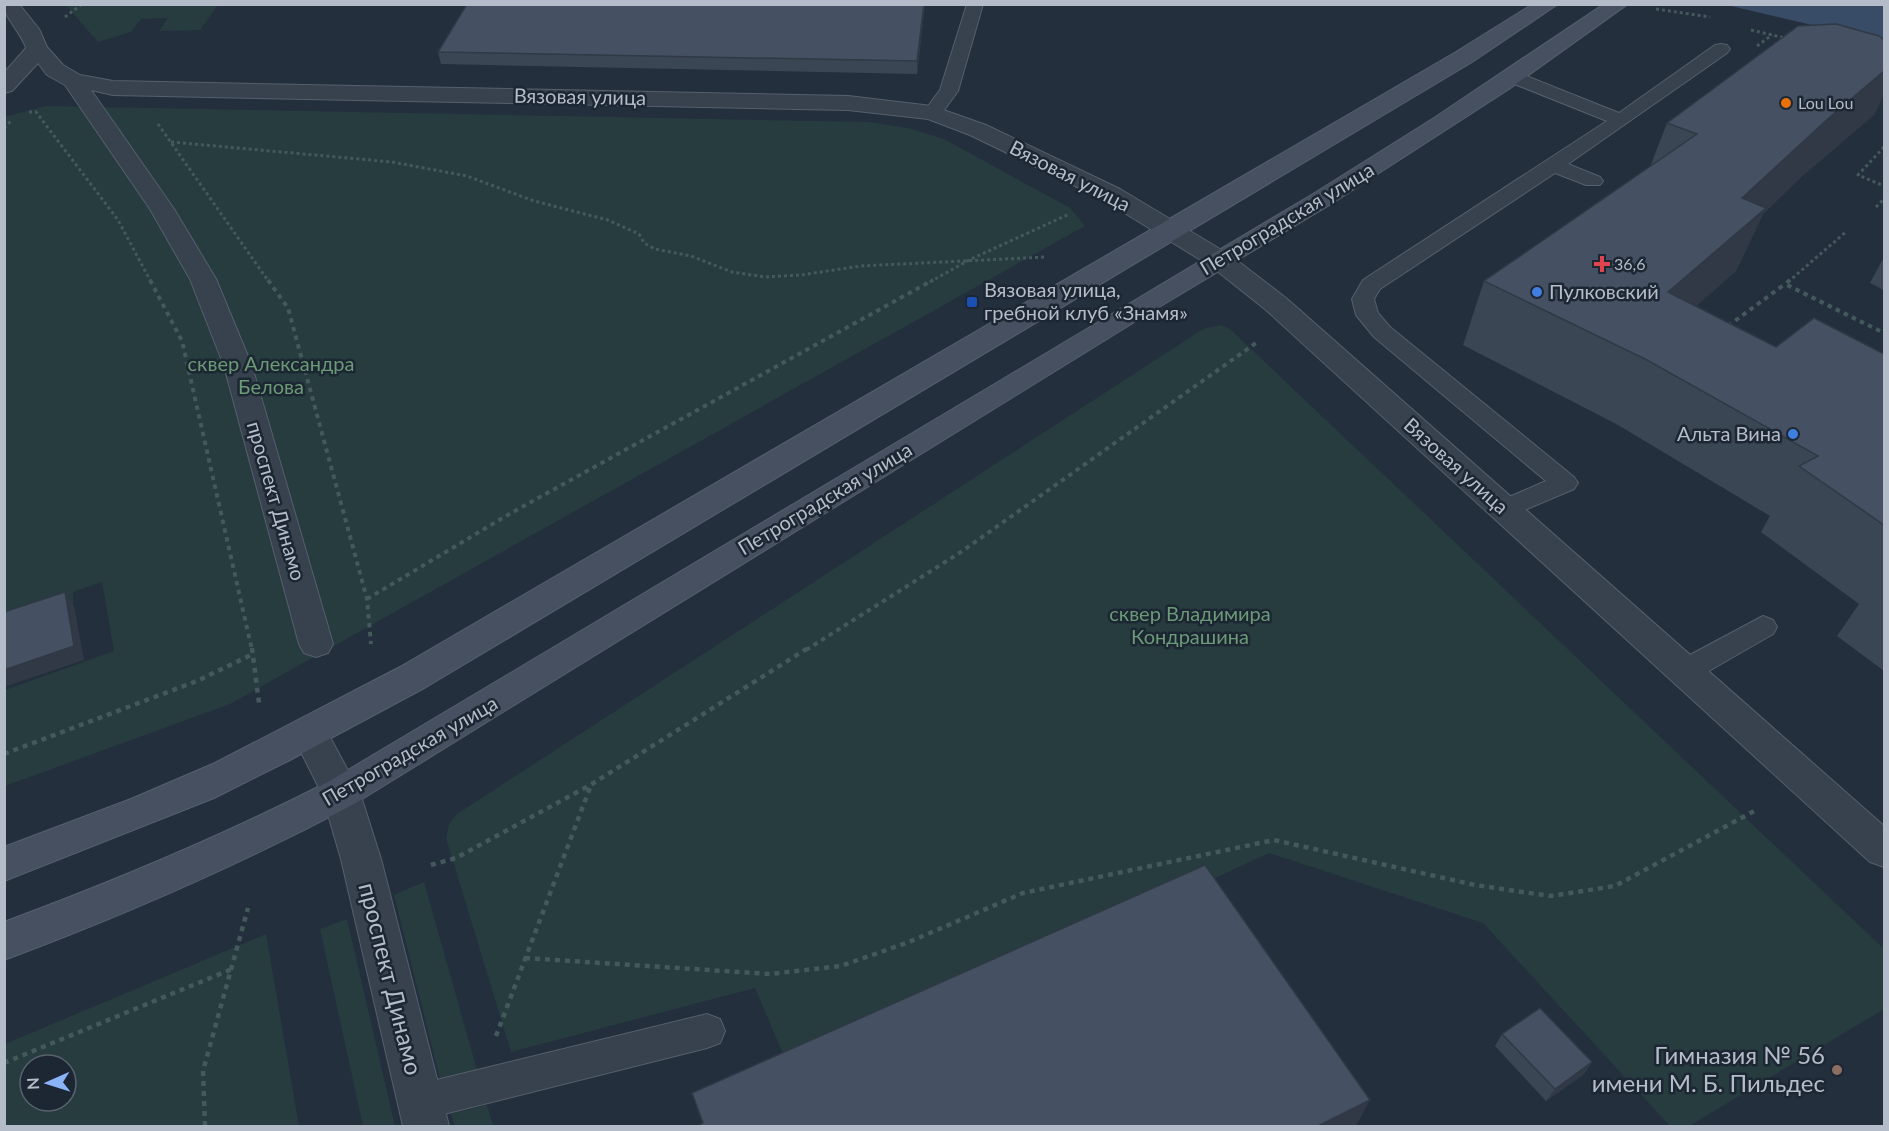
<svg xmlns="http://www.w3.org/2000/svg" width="1889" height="1131" font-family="Lato,sans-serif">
  <rect width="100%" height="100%" fill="#242f3e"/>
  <path fill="#263c3f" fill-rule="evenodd" d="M66,5H218L200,30L159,31L168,18L141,19L131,32L98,42Z
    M46,106L868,122L908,128L944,139L1070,208L1085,226L230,704L5,786V690L114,651L102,582L73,592V604L5,626L4,117Z
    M1221,325L1230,329L1884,949V1009L1689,1126H1670L1483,923L1269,853L792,1075L755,988L511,1052L446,838L449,824L457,814L1203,329Z
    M424,882L477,1070L440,1079L394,895Z
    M347,919L395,1126H363L320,929Z
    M266,934L299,1126H5V1044ZM30,1065H66V1101H30Z
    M487,1105L493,1126H455L451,1114Z"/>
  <path fill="#394c67" d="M1727,5H1884V42Z"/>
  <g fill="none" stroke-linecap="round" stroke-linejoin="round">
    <defs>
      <path id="lane" d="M967,4H983L958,91L939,117H925L923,113L940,90Z
        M1721,44L1727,45L1730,49L1727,53L1568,164L1600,177L1603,181L1600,185H1586L1555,173L1380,289L1374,299L1378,313L1390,327L1574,477L1578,483L1574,489L1513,515L1504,518L1495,515L1491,509L1495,503L1546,481L1374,337L1356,315L1352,299L1363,280L1607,121L1507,81L1504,77L1507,73H1519L1619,113L1715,45Z
        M1763,616L1773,620L1777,627L1773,634L1695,679L1685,682L1675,679L1671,671L1675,663Z
        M707,1014L720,1019L725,1031L720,1043L707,1048L420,1120L407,1115L402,1102L407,1089L420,1084Z"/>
      <path id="street" d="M4,4H19L39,29L47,47L63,65L80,75L113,81L848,96L932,106L986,125L1120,189L1230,255L1286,298L1884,826V867L1870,862L1266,310L1212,267L1102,199L970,135L928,119L848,110L113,95L91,90L174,209L216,279L252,366L333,644L328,653L316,657L304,653L299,644L224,366L190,279L150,209L65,85L47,75L38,63L12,91L4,93V73L26,48C21,32 4,18 4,4Z
        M310,719L323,724L360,793L381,859L449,1126H403L341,859L322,794L292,734L297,724Z"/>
      <path id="secondary" d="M1533,4H1558L1472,62L426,687L288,761L214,798L4,881V847L131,799L215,763L400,667L1456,52Z
        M1604,4H1628L1509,89L1331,204L1149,313L354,804C241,864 125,915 4,960V922C115,881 222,836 328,782L1313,194L1434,118Z"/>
    </defs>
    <use href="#lane" stroke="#565f6c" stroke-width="2"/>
    <use href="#street" stroke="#565f6c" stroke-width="2"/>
    <use href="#secondary" stroke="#565f6c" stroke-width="2"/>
    <path stroke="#44595c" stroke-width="3" stroke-dasharray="3 3" stroke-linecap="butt" d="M1656,9L1710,17
      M65,17L82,4
      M1751,30L1785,38
      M1757,46L1772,35
      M29,112H36L118,220L151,282
      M158,124L269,282
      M4,128L12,120
      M171,142L392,162L467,176L534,201L608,220L639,234L644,243L655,249L691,256L732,272L765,277L801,275L861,266L1046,257
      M1884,147L1858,175L1884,186
      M1876,207L1884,199
      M930,282L969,260L1069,214
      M1788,282L1847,231"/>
    <path stroke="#44595c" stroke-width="4" stroke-dasharray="4.5 4.5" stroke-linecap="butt" d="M150,280L182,341L252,650
      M268,280L288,308L367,599L371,644
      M1790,280L1785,284L1884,333
      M1728,326L1785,284
      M367,599L511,513L933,280
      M806,650L961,552L1256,343"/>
    <path stroke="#44595c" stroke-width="4.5" stroke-dasharray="5 5" stroke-linecap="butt" d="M252,648L259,703
      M4,754L197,681L253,654
      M431,865L456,858L592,784L808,648
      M525,958L770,974L841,966L909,942L1023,893L1274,840L1475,885L1550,896L1615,886L1758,809
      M496,1036L591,785
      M4,1063L232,969
      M205,1126L203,1071L248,908"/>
    <use href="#lane" fill="#38414e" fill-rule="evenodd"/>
    <use href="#street" fill="#38414e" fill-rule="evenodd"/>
    <use href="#secondary" fill="#465061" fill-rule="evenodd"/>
  </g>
  <path fill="#3b4654" d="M467,4H925L917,74L441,64L438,52Z
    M1875,114L1801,177L1763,214L1736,271L1696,306L1776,347L1884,354V671L1837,636L1859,604L1761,532L1770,516L1618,425L1463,345L1484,281L1650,167L1667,123Z
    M1884,257V290L1870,283Z
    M1502,1034L1592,1062L1584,1074L1546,1101L1495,1046Z"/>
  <path fill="#303945" d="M924,4H925L917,74V61Z
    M1884,71V94L1875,114L1801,177L1763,214L1736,271L1640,356L1668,292L1742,198L1831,116Z
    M65,592L74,606L84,660L4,687V670Z
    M1592,1062L1584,1074L1546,1101L1555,1089Z
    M1370,1100L1356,1126H1318Z"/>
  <path fill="#455162" stroke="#303945" stroke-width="1.5" d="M467,4H924L917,61L438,52Z
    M1836,24L1879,36L1884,40V71L1831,116L1742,198L1766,208L1668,292L1776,347L1814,318L1884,354V525L1799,466L1818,456L1647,360L1484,281L1697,134L1667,123L1798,26Z
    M65,592L74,646L4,670V612Z
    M1205,865L1370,1100L1318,1126H697L703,1123L692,1093Z
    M1540,1008L1592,1062L1555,1089L1502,1034Z"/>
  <circle fill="#e8710a" stroke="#1d2633" stroke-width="2" cx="1786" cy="103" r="6"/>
  <path fill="#e0444e" stroke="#1d2633" stroke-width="2" d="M1599 255h6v6h6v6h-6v6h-6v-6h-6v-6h6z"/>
  <g fill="#3f7fe0" stroke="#1d2633" stroke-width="2">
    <circle cx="1537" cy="292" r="6"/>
    <circle cx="1793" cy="434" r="6"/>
  </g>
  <rect fill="#1a4fb4" stroke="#1d2633" stroke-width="2" x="966" y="296" width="12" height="12" rx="3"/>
  <circle fill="#8d6e63" stroke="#1d2633" stroke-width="2" cx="1837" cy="1070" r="6"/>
  <g text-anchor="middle" stroke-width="5" stroke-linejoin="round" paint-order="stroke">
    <g font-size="16" fill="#b4bcc9" stroke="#1d2633" text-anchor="start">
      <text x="1798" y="109">Lou Lou</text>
      <text x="1614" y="270">36,6</text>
    </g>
    <g font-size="20" fill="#b4bcc9" stroke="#1d2633">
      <text transform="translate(580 97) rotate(1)" y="7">Вязовая улица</text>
      <text transform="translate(1070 176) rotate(27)" y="7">Вязовая улица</text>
      <text transform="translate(1287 219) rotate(-31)" y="7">Петроградская улица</text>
      <text transform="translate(1456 466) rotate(42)" y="7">Вязовая улица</text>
      <text transform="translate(825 499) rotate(-31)" y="7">Петроградская улица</text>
      <text transform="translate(276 501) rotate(74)" y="7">проспект Динамо</text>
      <text transform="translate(410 751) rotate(-30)" y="7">Петроградская улица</text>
    </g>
    <g font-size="20" fill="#b4bcc9" stroke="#1d2633" text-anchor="start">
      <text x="984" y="297">Вязовая улица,<tspan x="984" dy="23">гребной клуб «Знамя»</tspan></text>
      <text x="1549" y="299">Пулковский</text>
      <text x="1781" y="441" text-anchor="end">Альта Вина</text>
    </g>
    <g font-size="20" fill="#6b9a76" stroke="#1d2633">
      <text x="271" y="371">сквер Александра<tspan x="271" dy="23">Белова</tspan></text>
      <text x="1190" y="621">сквер Владимира<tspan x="1190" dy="23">Кондрашина</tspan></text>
    </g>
    <g font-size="24" fill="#b4bcc9" stroke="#1d2633">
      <text transform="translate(390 979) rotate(76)" y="8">проспект Динамо</text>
    </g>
    <g font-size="24" fill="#b4bcc9" stroke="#1d2633" text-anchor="end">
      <text x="1825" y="1064">Гимназия № 56<tspan x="1825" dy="28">имени М. Б. Пильдес</tspan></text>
    </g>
  </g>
  <rect width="1889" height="1131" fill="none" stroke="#b4bcc9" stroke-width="12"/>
  <g transform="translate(48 1083) rotate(267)"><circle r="28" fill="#1d2633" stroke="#59626f" stroke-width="1.5"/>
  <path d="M0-4.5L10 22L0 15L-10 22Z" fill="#8ab4f8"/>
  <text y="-9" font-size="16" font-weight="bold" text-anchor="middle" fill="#b4bcc9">N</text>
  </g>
</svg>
